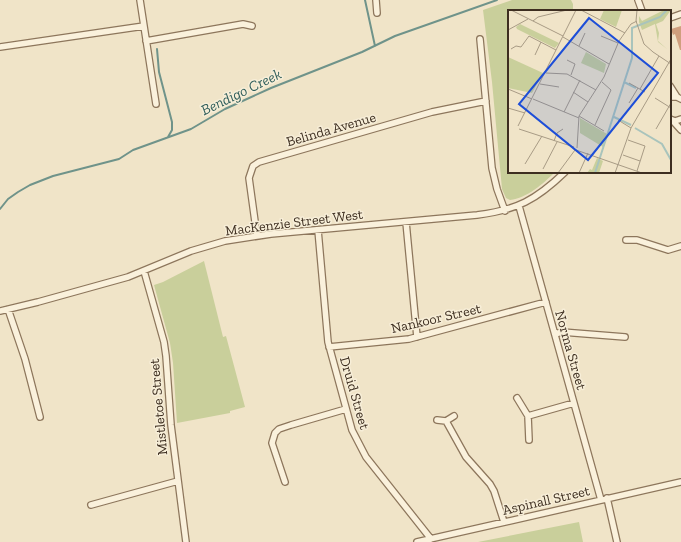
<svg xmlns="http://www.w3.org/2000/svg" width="681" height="542" font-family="'Zilla Slab',serif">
  <rect width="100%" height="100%" fill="#f0e4c8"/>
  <path fill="#c9cf9b" d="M512,0H571L573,4V11H509V172H555C543,184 527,198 510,200L506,198L502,189L492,82L483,10Z
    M204,261L223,337L226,336L245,407L230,411V413L177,423L173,363L170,343L154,285L163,282Z
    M579,522L583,542H478Z"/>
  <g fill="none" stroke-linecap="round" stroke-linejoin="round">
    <path stroke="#6f938a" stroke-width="2" d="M365,0L375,46
      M157,49L159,72L172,122V130L168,137
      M0,209L8,199L18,192L30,185L53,176L119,159L133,150L191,129L225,109L271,88L362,52L395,36L497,0"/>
  </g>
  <path fill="#cf9f7d" d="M681,26V50H680L675,34L673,35L671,29Z"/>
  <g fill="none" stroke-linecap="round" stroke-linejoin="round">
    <defs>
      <path id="minor" d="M140,0L156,104
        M376,0L377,13
        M638,0L642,11
        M670,18L681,14
        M480,39L492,168L497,189L505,211
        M146,41L243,24L252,26
        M0,47L144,26
        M670,86L677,97
        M670,97H677L681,99
        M670,119L675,121L681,119
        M672,120L681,130
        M519,206L601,500
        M406,222L417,337
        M318,230L328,342L352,430L366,457L431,539
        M257,236L249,178L253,166L259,162L432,112L486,101
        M626,240H637L668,250L681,246
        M144,271L164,342L166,356L171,425L186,542
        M8,309L25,359L40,417
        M0,311L38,302L128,277L191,251L225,241L271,234L477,215C517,210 536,200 565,172
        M555,334L562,332L625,337
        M329,347L409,339L546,302
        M517,398L528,416L574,403
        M528,416L529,440
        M437,420L446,421L454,416
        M446,421L466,457L490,484L494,491L504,522
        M285,482L272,443L275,433L279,429L291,425L346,409
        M607,498L617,542
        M91,505L178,481
        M417,542L681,482"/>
    </defs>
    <use href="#minor" stroke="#8d765c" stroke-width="8"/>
    <use href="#minor" stroke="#faf1dc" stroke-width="5.5"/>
  </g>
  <g text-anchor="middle" stroke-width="3" stroke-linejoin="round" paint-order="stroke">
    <g font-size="14" fill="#3d2e20" stroke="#f7eed8">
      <text transform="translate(331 129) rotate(-16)" y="5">Belinda Avenue</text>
      <text transform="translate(294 222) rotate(-7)" y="5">MacKenzie Street West</text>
      <text transform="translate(436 318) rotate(-13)" y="5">Nankoor Street</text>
      <text transform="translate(571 350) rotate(74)" y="5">Norma Street</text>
      <text transform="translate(355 393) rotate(74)" y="5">Druid Street</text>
      <text transform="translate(158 407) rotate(-95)" y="5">Mistletoe Street</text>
      <text transform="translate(546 500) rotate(-13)" y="5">Aspinall Street</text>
    </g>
    <g font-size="15" font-style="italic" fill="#2f5d5a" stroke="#f7eed8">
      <text transform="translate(241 92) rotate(-26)" y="5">Bendigo Creek</text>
    </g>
  </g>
  <g transform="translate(508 10)">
    <rect width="163" height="163" fill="#f0e4c8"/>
    <path d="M96,0H114L108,17L92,9ZM156,0H163L155,11L148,14L151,23L150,31L159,39L150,32L147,14L134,20L131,12V6L134,11ZM12,14L16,16L51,33L47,38L9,19L8,17ZM78,42L98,54L96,63L73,53ZM0,47L35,63L24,83L0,78ZM72,108L99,124L95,137L72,123ZM89,148L95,151L91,163H79L82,159L84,160Z" fill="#c9cf9b"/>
    <path fill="none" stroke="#a9c4bc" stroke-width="2" d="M116,72L128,78M106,107L123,115M127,118L154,134L163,150M87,163L124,48V18L152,7L159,0"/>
    <path fill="none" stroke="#a89b85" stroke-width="1" d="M3,0L55,26M73,0L117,23M129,0L128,11L136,34L145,42L163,54M25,11L30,7L59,0M0,20L20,9M93,26L110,33M55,27L101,54M71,36L77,23M3,39L8,36L13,37L21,26L48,40M27,45L33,32M59,50L67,54L63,65M38,63L59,64L88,80M121,73L137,82M32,74L51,77M0,79L24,89M132,79L151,46M65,82L80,92M147,88L163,98M25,89L71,108M121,93L130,78M0,98L17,103M56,102L72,70M71,106L96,121M110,110L123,118M87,115L103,80L94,72M10,116L68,0M11,119L66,137M148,119L163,93M120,130L137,136L129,161M46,131L49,123L55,119M69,138L71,106L96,67L111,31L123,14L129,11M68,140L134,163M115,145L132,151M17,154L34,126M35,159L49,132M50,163L67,140M71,163L80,143M107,163L123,118L163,49"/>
    <path fill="#1d4ed8" fill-opacity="0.15" stroke="#1d4ed8" stroke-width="2" d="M81,8L150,63L80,150L11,94Z"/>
    <rect width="163" height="163" fill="none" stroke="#3d2e20" stroke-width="2"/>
  </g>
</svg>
